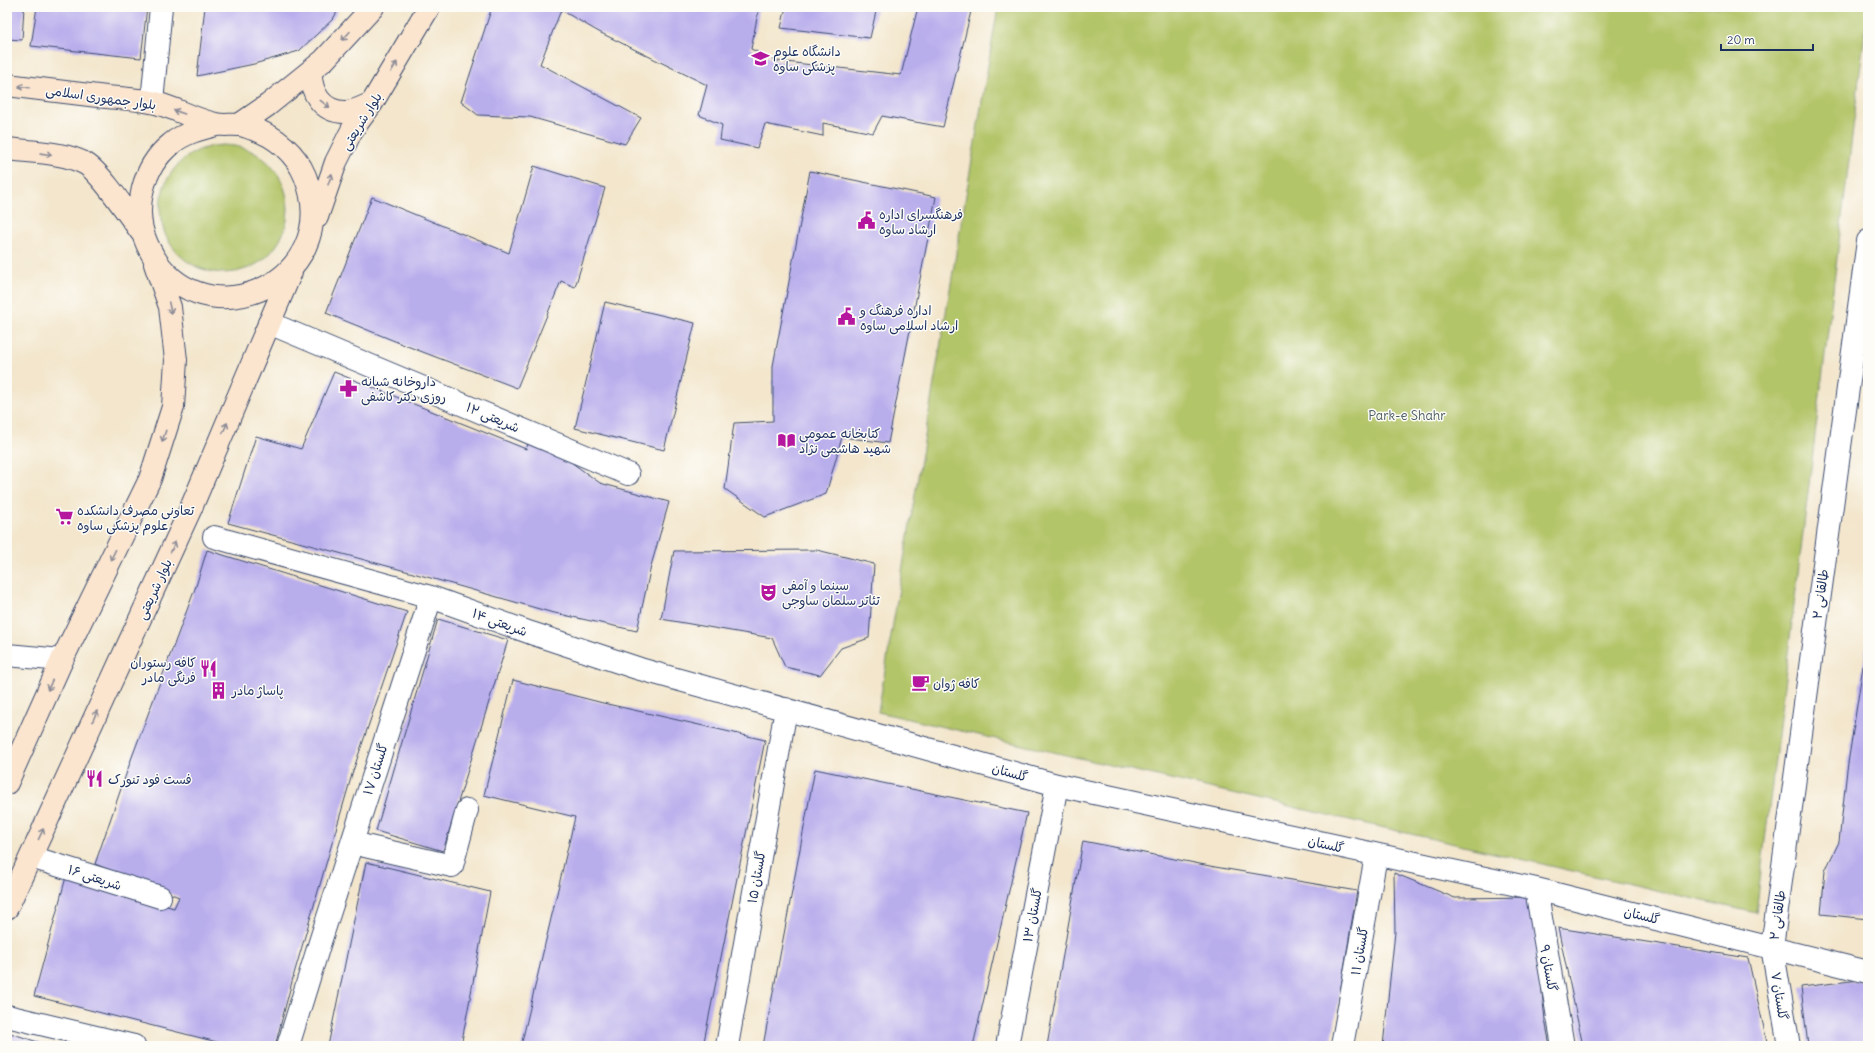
<svg xmlns="http://www.w3.org/2000/svg" width="1875" height="1053" font-family="Delius,'Playpen Sans Arabic',sans-serif">
  <rect width="100%" height="100%" fill="#fdfcf7"/>
  <filter id="ink" filterUnits="userSpaceOnUse"><feTurbulence type="fractalNoise" baseFrequency=".025" numOctaves="2"/><feDisplacementMap in="SourceGraphic" scale="8" xChannelSelector="R" yChannelSelector="G"/><feConvolveMatrix kernelMatrix="1 2 1 2 8 2 1 2 1" color-interpolation-filters="sRGB"/></filter>
  <filter id="wash" filterUnits="userSpaceOnUse"><feTurbulence type="fractalNoise" baseFrequency=".012" numOctaves="4" result="noise"/><feDisplacementMap in="SourceGraphic" scale="16" xChannelSelector="R" yChannelSelector="G"/><feGaussianBlur stdDeviation="0.9" result="paint"/><feColorMatrix in="noise" values="0 0 0 0 0 0 0 0 0 0 0 0 0 0 0 0 0 1.4 0 .05"/><feComposite in="paint" operator="in"/></filter>
  <g filter="url(#wash)">
    <rect width="100%" height="100%" fill="#f3e6cc"/>
    <path fill="#b3c569" stroke="#677a64" d="M998,7H1868L1756,913L878,712Z
      M160 209a64 64 0 1 1 128 0a64 64 0 1 1-128 0Z"/>
    <g id="blocks">
      <path fill="#b9aeec" d="M7,7H24L22,40L7,39Z
        M37,7H147L141,58L31,46Z
        M205,7H340L333,19L299,51L254,64L197,76Z
        M492,7H759L751,49L777,61L901,75L918,7H972L943,127L882,116L873,133L823,123V136L765,124L757,148L720,140L722,125L699,115L707,85L599,32L561,10L540,64L641,118L625,144L530,117L478,115L461,102Z
        M786,7H877L870,38L781,28Z
        M534,166L605,188L575,287L561,281L517,388L407,346L326,313L372,197L509,253Z
        M810,171L936,197L888,443L842,437L826,494L765,517L725,489L734,423L773,421V366Z
        M605,302L695,323L664,450L575,428Z
        M334,372L526,449L532,434L600,483L669,502L651,566L637,631L550,612L413,573L228,523L256,436L301,449Z
        M207,550L407,612L353,771L294,974L275,1046H233L34,996L66,877L174,908L179,897L95,864L132,757L196,586Z
        M817,550L874,564L869,638L841,648L820,675L785,667L772,638L661,619L674,551Z
        M438,619L508,640L443,851L376,831Z
        M1867,640H1868V919L1821,914L1825,871L1839,842L1847,770Z
        M513,680L603,703L765,740L703,1046H521L575,817L484,795Z
        M815,769L1027,813L973,1046H763Z
        M1083,841L1215,867L1357,891L1331,1046H1047Z
        M366,862L490,892L461,1046H328Z
        M1394,873L1455,898L1536,897V931L1541,983L1545,1020L1550,1046H1383L1395,932Z
        M1558,928L1748,958L1768,1046H1583Z
        M1868,979V1046H1808L1801,987Z
        M7,1032L50,1046H7Z"/>
    </g>
  </g>
  <g filter="url(#ink)">
    <use href="#blocks" fill-opacity="0" stroke="#3b4a6e" stroke-width="1"/>
    <g fill="none" stroke-linecap="round" stroke-linejoin="round">
      <defs>
        <path id="minor" d="M152,102L161,7
          M269,323L628,474
          M214,537L431,597L531,633L640,669L1057,785L1536,889L1868,972
          M7,655L62,660
          M352,843L452,866L467,810
          M31,857L160,897
          M1536,889L1563,1046
          M7,1016L134,1046
          M288,1046L320,942L431,597
          M727,1046L786,709
          M1007,1046L1057,785
          M1342,1046L1376,856
          M1789,1046L1772,947L1868,241"/>
        <path id="secondary" d="M311,71C310,91 321,112 345,112C354,112 363,107 372,103
          M7,85C40,89 73,93 106,97C120,98 136,99 151,102C173,106 194,120 216,124C223,126 231,124 239,125C244,125 249,128 253,129C276,136 296,154 305,176C348,284 194,349 147,244C132,211 142,167 171,144C184,133 200,129 216,125
          M239,125L268,105L324,60L373,7
          M7,149C31,152 65,152 86,164C102,174 130,217 142,233
          M317,217L336,162L352,130L372,103L429,7
          M7,783L62,660L150,479L173,407L176,360L170,307L155,264
          M7,908L191,508L291,272"/>
      </defs>
      <use href="#minor" stroke="#3b4a6e" stroke-width="24"/>
      <use href="#secondary" stroke="#3b4a6e" stroke-width="24"/>
      <use href="#minor" stroke="#fff" stroke-width="22"/>
      <use href="#secondary" stroke="#fbe5cf" stroke-width="22"/>
    </g>
    <defs><path id="oneway-shaft" d="M-6 0H5M1.5-3L5.5 0L1.5 3" fill="none" stroke-width="1.6" stroke-linecap="round" stroke-linejoin="round"/></defs>
    <g stroke="#8b8a96">
      <use href="#oneway-shaft" transform="translate(346 36) rotate(132)"/>
      <use href="#oneway-shaft" transform="translate(394 67) rotate(-59)"/>
      <use href="#oneway-shaft" transform="translate(24 87) rotate(-173)"/>
      <use href="#oneway-shaft" transform="translate(325 104) rotate(37)"/>
      <use href="#oneway-shaft" transform="translate(179 112) rotate(-161)"/>
      <use href="#oneway-shaft" transform="translate(46 154) rotate(8)"/>
      <use href="#oneway-shaft" transform="translate(330 179) rotate(-71)"/>
      <use href="#oneway-shaft" transform="translate(170 308) rotate(78)"/>
      <use href="#oneway-shaft" transform="translate(225 428) rotate(-67)"/>
      <use href="#oneway-shaft" transform="translate(164 436) rotate(108)"/>
      <use href="#oneway-shaft" transform="translate(173 547) rotate(-66)"/>
      <use href="#oneway-shaft" transform="translate(113 555) rotate(116)"/>
      <use href="#oneway-shaft" transform="translate(50 685) rotate(114)"/>
      <use href="#oneway-shaft" transform="translate(95 716) rotate(-65)"/>
      <use href="#oneway-shaft" transform="translate(41 834) rotate(-65)"/>
    </g>
  </g>
  <defs>
    <symbol id="university-bare" viewBox="-9 -9 18 18"><path d="M0-5L7-2L0 1L-7-2ZM-4 1L0 2.5L4 1V4Q0 6-4 4Z" fill="#b5179e" stroke="#fdfcf7" stroke-width="2.5" paint-order="stroke"/></symbol>
    <symbol id="civic-bare" viewBox="-9 -9 18 18"><path d="M-.6-6.5H3V-4.5H.6V-3L4-1V1h2V6H-6V1h2V-1L-.6-3ZM-1.2 2.5V6h2.4V2.5Z" fill="#b5179e" stroke="#fdfcf7" stroke-width="2.5" paint-order="stroke"/></symbol>
    <symbol id="pharmacy-bare" viewBox="-9 -9 18 18"><path d="M-2-6h4v4h4v4h-4v4h-4v-4h-4v-4h4Z" fill="#b5179e" stroke="#fdfcf7" stroke-width="2.5" paint-order="stroke"/></symbol>
    <symbol id="library-bare" viewBox="-9 -9 18 18"><path d="M-6-4Q-3-5.5-.7-3.5V5Q-3 3-6 4ZM6-4Q3-5.5 .7-3.5V5Q3 3 6 4Z" fill="#b5179e" stroke="#fdfcf7" stroke-width="2.5" paint-order="stroke"/></symbol>
    <symbol id="supermarket-bare" viewBox="-9 -9 18 18"><path d="M-6-5.5h2.5l.6 2H6L4.5 2H-2.5L-4.4-4H-6ZM-1.5 3.2a1.3 1.3 0 1 0 .1 0ZM3 3.2a1.3 1.3 0 1 0 .1 0Z" fill="#b5179e" stroke="#fdfcf7" stroke-width="2.5" paint-order="stroke"/></symbol>
    <symbol id="theatre-bare" viewBox="-9 -9 18 18"><path d="M-5-5.5Q0-4 5-5.5V0Q5 5 0 6Q-5 5-5 0ZM-3.3-2.5H-1v1.5H-3.3ZM1-2.5H3.3v1.5H1ZM-2.8 1Q0 5.5 2.8 1Z" fill="#b5179e" stroke="#fdfcf7" stroke-width="2.5" paint-order="stroke"/></symbol>
    <symbol id="restaurant-bare" viewBox="-9 -9 18 18"><path d="M-5-6h1v4h1v-4h1v4h1v-4h1v5L-1.5 .5V6h-2V.5L-5-1ZM5-6V6H3V1.5H1.5Q1.5-4 5-6Z" fill="#b5179e" stroke="#fdfcf7" stroke-width="2.5" paint-order="stroke"/></symbol>
    <symbol id="cafe-bare" viewBox="-9 -9 18 18"><path d="M-5.5-4.5H6V0H3Q3 3.5 0 3.5H-2.5Q-5.5 3.5-5.5 0ZM3-3.2v2h1.7v-2ZM-6 4.5H4V6H-6Z" fill="#b5179e" stroke="#fdfcf7" stroke-width="2.5" paint-order="stroke"/></symbol>
    <symbol id="building-bare" viewBox="-9 -9 18 18"><path d="M-4-6H4V6H1V3H-1V6H-4ZM-2.5-4.3h1.7v1.8h-1.7ZM.8-4.3h1.7v1.8H.8ZM-2.5-1h1.7V.8h-1.7ZM.8-1h1.7V.8H.8Z" fill="#b5179e" stroke="#fdfcf7" stroke-width="2.5" paint-order="stroke"/></symbol>
  </defs>
  <g fill-rule="evenodd">
    <use href="#university-bare" x="748" y="46" width="25" height="25"/>
    <use href="#civic-bare" x="854" y="208" width="25" height="25"/>
    <use href="#civic-bare" x="834" y="304" width="25" height="25"/>
    <use href="#pharmacy-bare" x="336" y="376" width="25" height="25"/>
    <use href="#library-bare" x="774" y="428" width="25" height="25"/>
    <use href="#supermarket-bare" x="52" y="504" width="25" height="25"/>
    <use href="#theatre-bare" x="756" y="580" width="25" height="25"/>
    <use href="#restaurant-bare" x="196" y="656" width="25" height="25"/>
    <use href="#cafe-bare" x="908" y="670" width="25" height="25"/>
    <use href="#building-bare" x="206" y="678" width="25" height="25"/>
    <use href="#restaurant-bare" x="82" y="766" width="25" height="25"/>
  </g>
  <g text-anchor="middle" stroke-width="3" stroke-linejoin="round" paint-order="stroke">
    <g font-size="13" fill="#1b2f5e" stroke="#fdfcf7" text-anchor="start">
      <text x="773" y="56">دانشگاه علوم<tspan x="773" dy="15">پزشکی ساوه</tspan></text>
      <text x="879" y="219">فرهنگسرای اداره<tspan x="879" dy="15">ارشاد ساوه</tspan></text>
      <text x="860" y="315">اداره فرهنگ و<tspan x="860" dy="15">ارشاد اسلامی ساوه</tspan></text>
      <text x="361" y="386">داروخانه شبانه<tspan x="361" dy="15">روزی دکتر کاشفی</tspan></text>
      <text x="799" y="438">کتابخانه عمومی<tspan x="799" dy="15">شهید هاشمی نژاد</tspan></text>
      <text x="77" y="515">تعاونی مصرف دانشکده<tspan x="77" dy="15">علوم پزشکی ساوه</tspan></text>
      <text x="782" y="590">سینما و آمفی<tspan x="782" dy="15">تئاتر سلمان ساوجی</tspan></text>
      <text x="196" y="667" text-anchor="end">کافه رستوران<tspan x="196" dy="15">فرنگی مادر</tspan></text>
      <text x="933" y="688">کافه ژوان</text>
      <text x="232" y="695">پاساژ مادر</text>
      <text x="108" y="784">فست فود تنورک</text>
    </g>
    <g font-size="13" fill="#1b2f5e" stroke="#fdfcf7">
      <text transform="translate(101 97) rotate(8)" y="5">بلوار جمهوری اسلامی</text>
      <text transform="translate(361 121) rotate(-58)" y="5">بلوار شریعتی</text>
      <text transform="translate(493 417) rotate(23)" y="5">شریعتی ۱۲</text>
      <text transform="translate(154 589) rotate(-65)" y="5">بلوار شریعتی</text>
      <text transform="translate(1820 594) rotate(-82)" y="5">طالقانی ۲</text>
      <text transform="translate(500 622) rotate(20)" y="5">شریعتی ۱۴</text>
      <text transform="translate(375 769) rotate(-72)" y="5">گلستان ۱۷</text>
      <text transform="translate(1010 772) rotate(16)" y="5">گلستان</text>
      <text transform="translate(1326 844) rotate(13)" y="5">گلستان</text>
      <text transform="translate(95 877) rotate(18)" y="5">شریعتی ۱۶</text>
      <text transform="translate(756 877) rotate(-80)" y="5">گلستان ۱۵</text>
      <text transform="translate(1032 915) rotate(-79)" y="5">گلستان ۱۳</text>
      <text transform="translate(1642 915) rotate(14)" y="5">گلستان</text>
      <text transform="translate(1777 915) rotate(-82)" y="5">طالقانی ۲</text>
      <text transform="translate(1359 951) rotate(-80)" y="5">گلستان ۱۱</text>
      <text transform="translate(1549 968) rotate(80)" y="5">گلستان ۹</text>
      <text transform="translate(1780 996) rotate(81)" y="5">گلستان ۷</text>
    </g>
    <g font-size="13" fill="#495c61" stroke="#fdfcf7">
      <text x="1407" y="420">Park-e Shahr</text>
    </g>
  </g>
  <rect width="1875" height="1053" fill="none" stroke="#fdfcf7" stroke-width="24"/>
  <path d="M1721 44v6h92v-6" fill="none" stroke="#1b2f5e" stroke-width="2"/>
  <text x="1727" y="44" font-size="12" fill="#1b2f5e" stroke="#fdfcf7" stroke-width="3" paint-order="stroke">20 m</text>
</svg>
